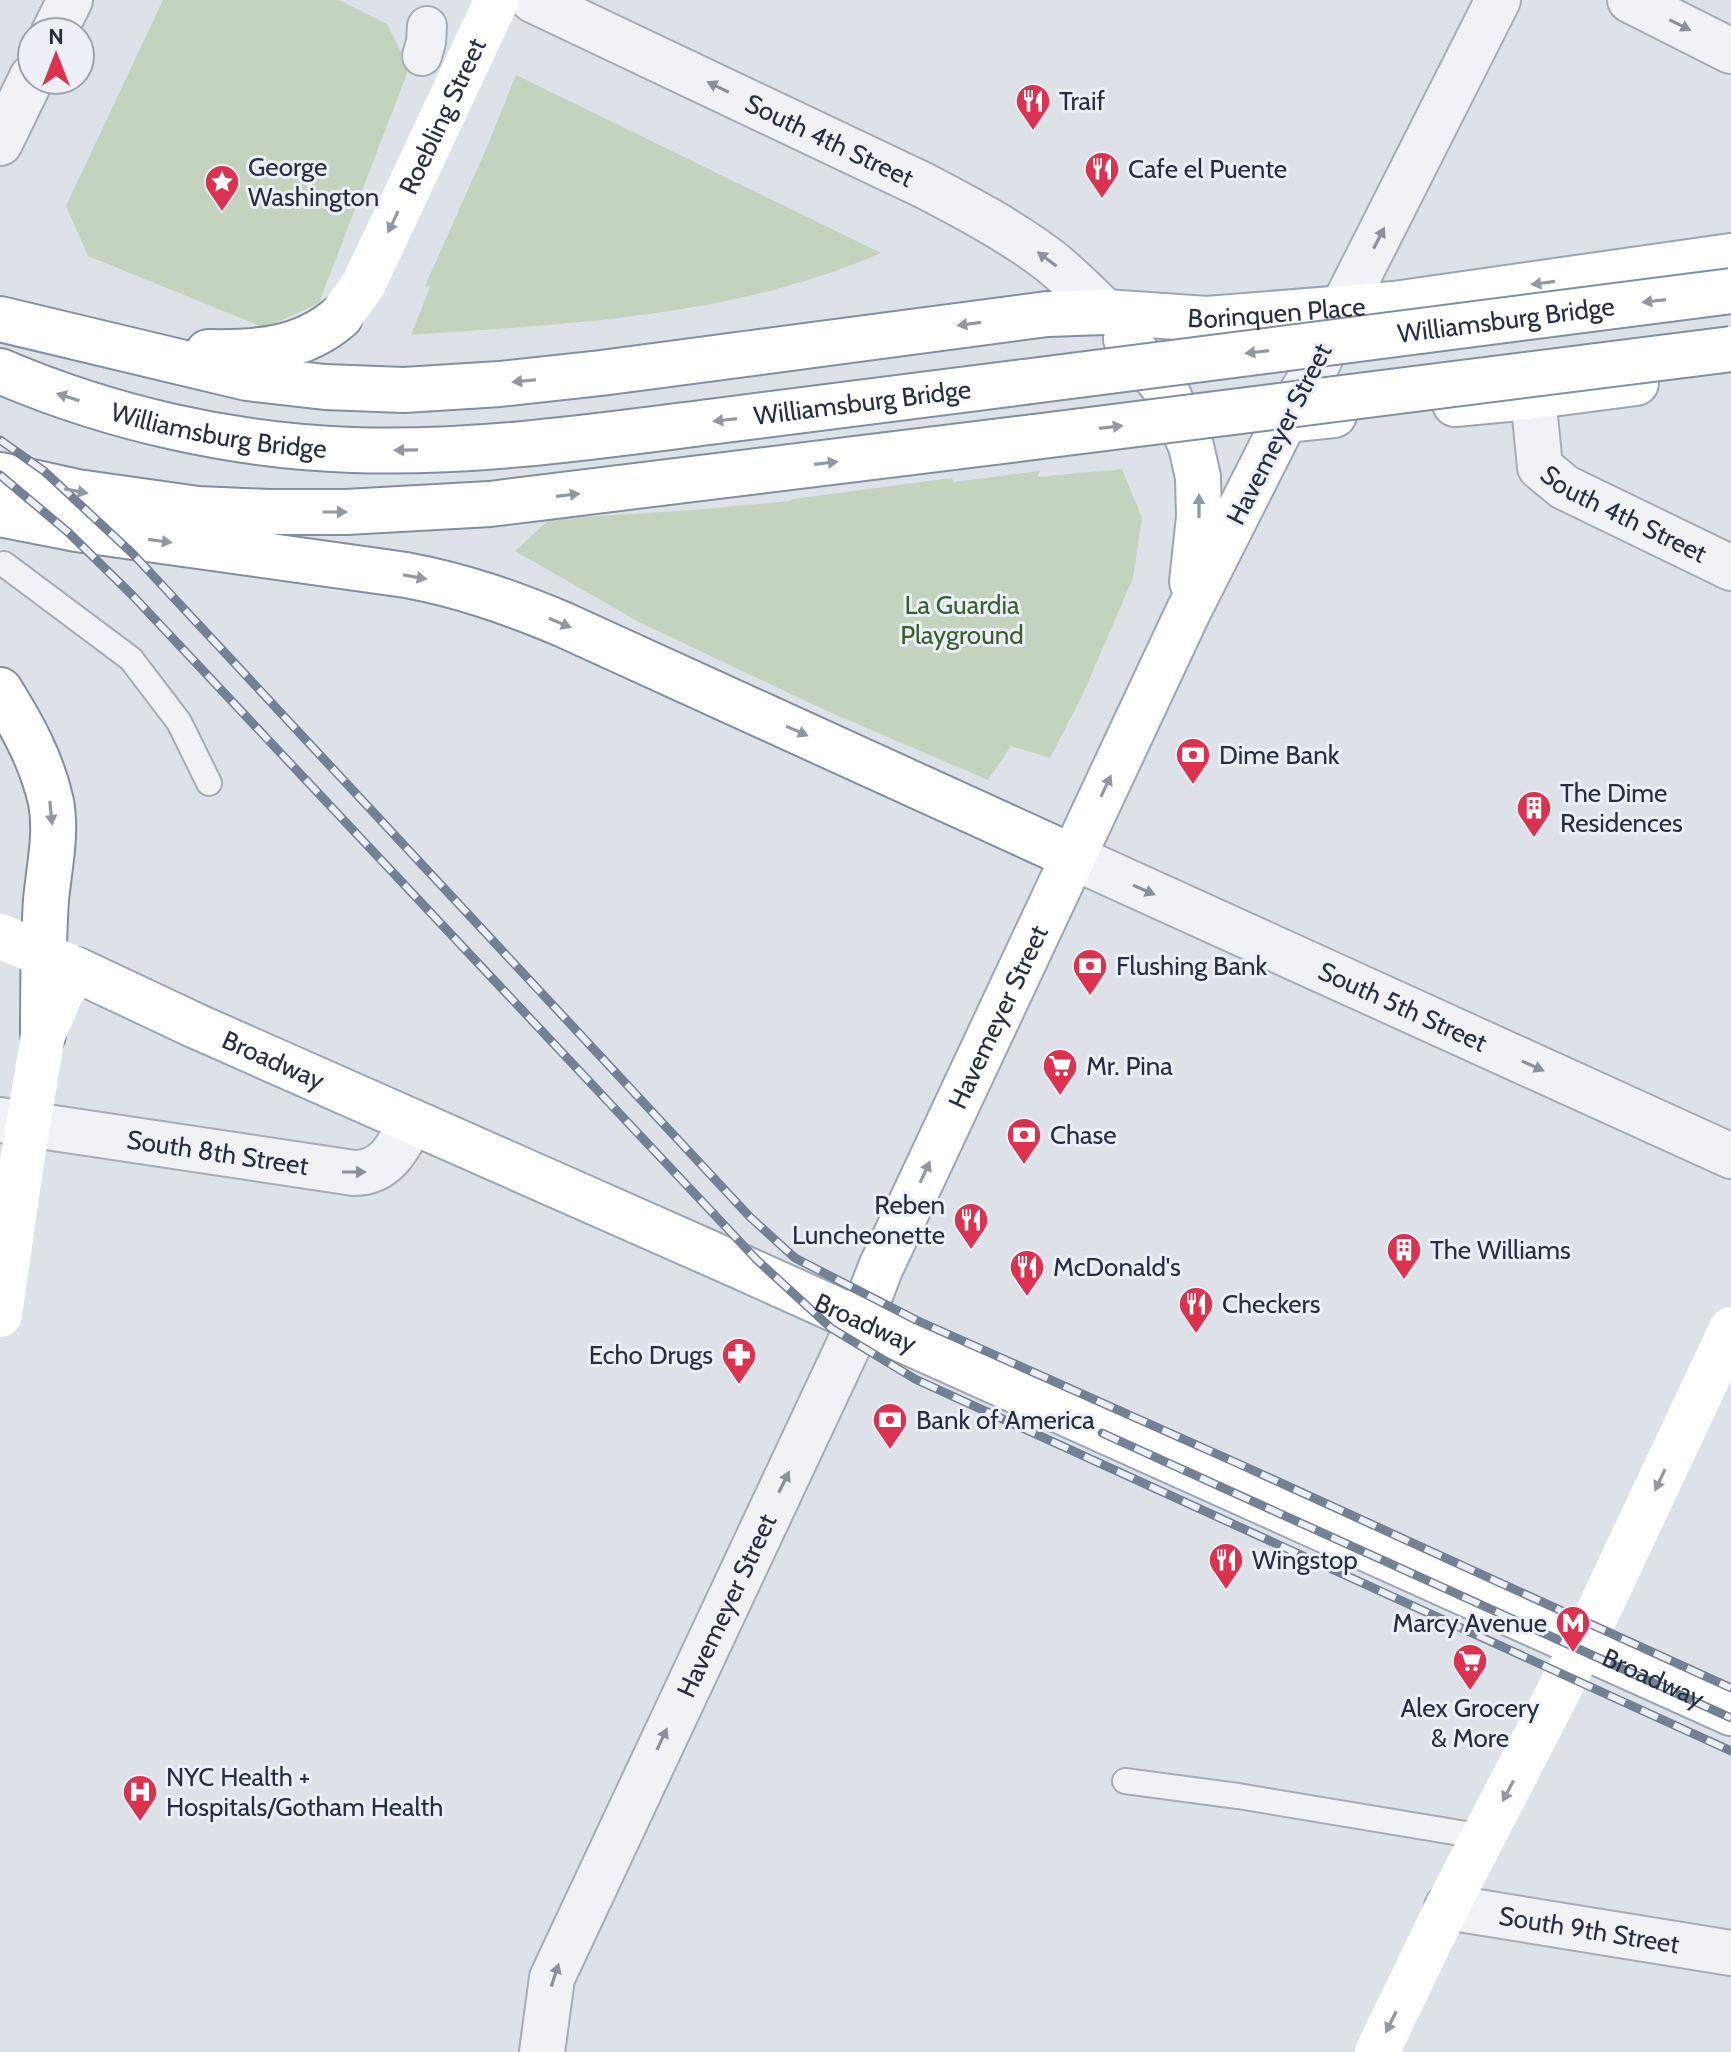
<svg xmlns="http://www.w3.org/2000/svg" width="1731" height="2052" font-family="Cabin,sans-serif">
  <rect width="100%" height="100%" fill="#dde1e8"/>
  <path fill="#c3d3bd" d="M163,0H339L387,24L409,68L319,303L265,328L88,256L66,206Z
    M516,75L881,253C735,317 568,324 411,335L430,287L425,286L487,147Z
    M1122,469L1142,518L1133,578L1082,696L1050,758L1011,746L988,780L827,711L639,622L515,551L550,519L694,510L790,501L793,499L952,478L953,482L1040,471L1037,477Z"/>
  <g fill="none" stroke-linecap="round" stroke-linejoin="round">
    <defs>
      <path id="service" d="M4,564L131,659L179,722L209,783
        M1125,1781L1238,1796L1484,1837"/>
      <path id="pedestrian" d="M422,56L426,42L427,26"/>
      <g id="minor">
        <path id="s1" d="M533,0L923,185C967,208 1011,231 1050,261C1070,277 1087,294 1105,312"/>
        <path d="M1630,0L1731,51"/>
        <path d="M54,32L70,0"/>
        <path d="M0,143L32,77"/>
        <path id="s2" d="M1533,396L1540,467L1564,487L1731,568"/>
        <path d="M1285,420L1313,374L1343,307L1498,0"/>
        <path id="s3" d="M1073,857L1731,1156"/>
        <path id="s4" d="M0,1120L354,1173C386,1173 398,1148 411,1122"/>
        <path id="s5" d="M1447,1907L1731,1953"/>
        <path id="s6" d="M542,2052L552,1978L860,1321"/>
      </g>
      <g id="primary">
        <path id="s8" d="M1105,312L1207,319L1394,304L1731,256"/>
        <path d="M1126,339L1166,390L1191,446L1198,477L1199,517L1192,582"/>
        <path d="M1455,404L1529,397L1636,383"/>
        <path id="s9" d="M77,970L196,1026L739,1266L1731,1713"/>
        <path id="s10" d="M860,1321L881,1267L1188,612L1285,420L1334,415"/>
      </g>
      <g id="motorway">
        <path d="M0,319L247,378L325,387L404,390L500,384L601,373L1047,314L1105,312"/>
        <path d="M208,352C256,353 302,350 340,317"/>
        <path id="s11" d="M0,371C110,418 232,446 352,450C469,454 585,438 701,423C808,409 916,396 1024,382"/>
        <path d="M0,475L77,492L198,509L269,512H346L490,504L1034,437"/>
        <path d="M0,514L76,529L406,575C464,586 509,602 562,624L1073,857"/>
        <path d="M0,690C22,725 42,761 51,802C57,834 49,868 46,900C43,945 43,990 43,1035"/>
      </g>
    </defs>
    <use href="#service" stroke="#a6acb6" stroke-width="28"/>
    <use href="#pedestrian" stroke="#a6acb6" stroke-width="42"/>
    <use href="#minor" stroke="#a6acb6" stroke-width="48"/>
    <use href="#primary" stroke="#9ba6b5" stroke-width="48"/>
    <use href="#motorway" stroke="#828fa1" stroke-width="48"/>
    <use href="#service" stroke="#f0f2f6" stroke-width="24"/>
    <use href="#pedestrian" stroke="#f0f2f6" stroke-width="38"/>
    <use href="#minor" stroke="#f0f2f6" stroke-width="44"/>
    <g stroke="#fff" stroke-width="44">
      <path id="s7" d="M340,317L363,285L374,262L497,0"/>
      <path d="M0,936L77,970L61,994L43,1035L22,1162L0,1315"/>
      <path d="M1377,2052L1447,1907L1582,1646L1731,1329"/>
    </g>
    <use href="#primary" stroke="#fff" stroke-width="44"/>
    <use href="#motorway" stroke="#fff" stroke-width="44"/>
    <defs>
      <path id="rail" d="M0,440L44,471L132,553L750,1217L795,1258L916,1320L1237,1463L1731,1688
        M0,475L69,533L133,596L757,1260L831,1328L915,1379L1731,1751
        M1102,1433L1731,1718"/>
    </defs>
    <use href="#rail" stroke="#748194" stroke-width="9"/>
    <use href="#rail" stroke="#ecf0f6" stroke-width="6" stroke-dasharray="18" stroke-linecap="butt"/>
    <defs>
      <g id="motorway-bridge">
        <path id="s12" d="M1024,382L1731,291"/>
        <path d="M1034,437L1731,349"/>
      </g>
    </defs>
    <use href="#motorway-bridge" stroke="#828fa1" stroke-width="48" stroke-linecap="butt"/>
    <use href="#motorway-bridge" stroke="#fff" stroke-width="44"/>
  </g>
  <defs><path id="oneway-solid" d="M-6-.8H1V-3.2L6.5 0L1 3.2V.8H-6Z" transform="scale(2)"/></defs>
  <g fill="#8a909c">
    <use href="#oneway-solid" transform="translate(1680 25) rotate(27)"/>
    <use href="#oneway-solid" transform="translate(718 87) rotate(-154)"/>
    <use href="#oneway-solid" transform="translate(1379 238) rotate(-63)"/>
    <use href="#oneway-solid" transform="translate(1047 259) rotate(-143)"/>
    <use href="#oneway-solid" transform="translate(1144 890) rotate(24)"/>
    <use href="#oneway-solid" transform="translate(1533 1066) rotate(24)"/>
    <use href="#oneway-solid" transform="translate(354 1172)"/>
    <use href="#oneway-solid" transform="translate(784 1482) rotate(-64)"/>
    <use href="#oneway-solid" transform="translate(662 1739) rotate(-65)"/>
    <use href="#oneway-solid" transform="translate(555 1975) rotate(-72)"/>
  </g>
  <g fill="#9297a0">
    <use href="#oneway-solid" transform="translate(393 222) rotate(115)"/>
    <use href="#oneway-solid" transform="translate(1543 283) rotate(172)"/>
    <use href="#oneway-solid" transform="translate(1654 301) rotate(173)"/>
    <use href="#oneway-solid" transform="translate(969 324) rotate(172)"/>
    <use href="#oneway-solid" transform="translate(1257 352) rotate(173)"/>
    <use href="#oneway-solid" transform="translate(524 381) rotate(174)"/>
    <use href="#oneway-solid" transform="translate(68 397) rotate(-162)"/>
    <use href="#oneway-solid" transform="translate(725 420) rotate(173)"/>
    <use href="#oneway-solid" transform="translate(1111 427) rotate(-7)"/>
    <use href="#oneway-solid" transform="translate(406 450) rotate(179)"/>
    <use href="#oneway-solid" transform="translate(826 463) rotate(-7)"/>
    <use href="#oneway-solid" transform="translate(76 491) rotate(11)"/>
    <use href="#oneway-solid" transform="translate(568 495) rotate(-7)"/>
    <use href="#oneway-solid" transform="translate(1199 506) rotate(-90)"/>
    <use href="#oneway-solid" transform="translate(335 512)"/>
    <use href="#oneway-solid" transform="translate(160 541) rotate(8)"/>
    <use href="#oneway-solid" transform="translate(415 577) rotate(10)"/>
    <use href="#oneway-solid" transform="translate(560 623) rotate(23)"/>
    <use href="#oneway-solid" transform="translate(797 731) rotate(24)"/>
    <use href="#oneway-solid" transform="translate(1106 786) rotate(-65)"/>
    <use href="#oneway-solid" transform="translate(51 813) rotate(84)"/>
    <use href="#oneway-solid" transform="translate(925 1172) rotate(-65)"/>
    <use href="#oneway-solid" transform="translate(1660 1480) rotate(115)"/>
    <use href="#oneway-solid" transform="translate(1508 1791) rotate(118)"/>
    <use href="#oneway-solid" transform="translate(1391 2022) rotate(116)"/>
  </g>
  <defs>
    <symbol id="restaurant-pin" viewBox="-11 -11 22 30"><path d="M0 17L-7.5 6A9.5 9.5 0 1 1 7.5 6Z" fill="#dd324f" stroke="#ecf0f6"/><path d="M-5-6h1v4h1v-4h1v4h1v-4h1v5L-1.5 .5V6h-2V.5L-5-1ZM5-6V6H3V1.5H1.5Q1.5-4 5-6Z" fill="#fff"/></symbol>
    <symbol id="sight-pin" viewBox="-11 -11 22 30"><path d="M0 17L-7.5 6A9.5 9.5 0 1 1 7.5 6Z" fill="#dd324f" stroke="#ecf0f6"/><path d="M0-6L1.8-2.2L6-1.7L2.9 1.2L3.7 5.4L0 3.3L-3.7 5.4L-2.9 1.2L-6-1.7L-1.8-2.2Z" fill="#fff"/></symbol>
    <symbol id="bank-pin" viewBox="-11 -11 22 30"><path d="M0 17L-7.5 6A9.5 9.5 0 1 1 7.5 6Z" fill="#dd324f" stroke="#ecf0f6"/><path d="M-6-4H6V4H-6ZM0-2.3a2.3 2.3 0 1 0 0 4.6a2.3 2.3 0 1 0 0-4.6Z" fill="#fff"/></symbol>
    <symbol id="building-pin" viewBox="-11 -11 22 30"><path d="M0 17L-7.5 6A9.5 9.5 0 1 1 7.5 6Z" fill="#dd324f" stroke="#ecf0f6"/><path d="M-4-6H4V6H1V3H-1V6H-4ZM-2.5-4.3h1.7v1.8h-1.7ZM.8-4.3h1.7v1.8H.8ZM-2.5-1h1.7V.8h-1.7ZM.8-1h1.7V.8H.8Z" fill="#fff"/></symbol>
    <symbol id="supermarket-pin" viewBox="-11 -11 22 30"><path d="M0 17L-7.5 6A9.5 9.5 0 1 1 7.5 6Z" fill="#dd324f" stroke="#ecf0f6"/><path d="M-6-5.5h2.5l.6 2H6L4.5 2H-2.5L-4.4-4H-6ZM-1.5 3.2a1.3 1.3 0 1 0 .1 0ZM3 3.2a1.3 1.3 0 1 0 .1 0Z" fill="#fff"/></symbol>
    <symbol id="pharmacy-pin" viewBox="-11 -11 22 30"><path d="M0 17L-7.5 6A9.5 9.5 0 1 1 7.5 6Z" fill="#dd324f" stroke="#ecf0f6"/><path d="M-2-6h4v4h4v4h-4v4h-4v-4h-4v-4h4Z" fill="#fff"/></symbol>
    <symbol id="metro-pin" viewBox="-11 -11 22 30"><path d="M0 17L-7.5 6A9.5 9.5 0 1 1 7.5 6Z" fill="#dd324f" stroke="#ecf0f6"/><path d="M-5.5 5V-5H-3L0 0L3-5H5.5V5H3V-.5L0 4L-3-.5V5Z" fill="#fff"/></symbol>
    <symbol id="hospital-pin" viewBox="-11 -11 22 30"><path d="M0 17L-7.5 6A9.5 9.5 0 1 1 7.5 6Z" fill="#dd324f" stroke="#ecf0f6"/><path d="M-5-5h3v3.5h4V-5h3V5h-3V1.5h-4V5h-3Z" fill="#fff"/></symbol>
  </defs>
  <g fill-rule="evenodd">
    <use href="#restaurant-pin" x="1013" y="81" width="40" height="54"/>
    <use href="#restaurant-pin" x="1082" y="149" width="40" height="54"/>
    <use href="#sight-pin" x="202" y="162" width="40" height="54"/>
    <use href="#bank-pin" x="1173" y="735" width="40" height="54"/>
    <use href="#building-pin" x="1514" y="788" width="40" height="54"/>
    <use href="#bank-pin" x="1070" y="946" width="40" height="54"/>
    <use href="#supermarket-pin" x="1040" y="1046" width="40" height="54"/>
    <use href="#bank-pin" x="1004" y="1115" width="40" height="54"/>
    <use href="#restaurant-pin" x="951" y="1200" width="40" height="54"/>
    <use href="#building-pin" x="1384" y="1230" width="40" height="54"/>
    <use href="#restaurant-pin" x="1007" y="1247" width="40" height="54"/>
    <use href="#restaurant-pin" x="1176" y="1284" width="40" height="54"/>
    <use href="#pharmacy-pin" x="719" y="1335" width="40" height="54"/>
    <use href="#bank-pin" x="870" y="1400" width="40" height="54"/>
    <use href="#restaurant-pin" x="1206" y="1540" width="40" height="54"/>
    <use href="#metro-pin" x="1553" y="1603" width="40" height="54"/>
    <use href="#supermarket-pin" x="1450" y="1641" width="40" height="54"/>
    <use href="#hospital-pin" x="120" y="1772" width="40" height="54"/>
  </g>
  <g text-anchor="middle" stroke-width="6" stroke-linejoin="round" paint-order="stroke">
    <g font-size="26" fill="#252f41" stroke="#ecf0f6" text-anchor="start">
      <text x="1059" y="110">Traif</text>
      <text x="248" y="176">George<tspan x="248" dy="30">Washington</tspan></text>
      <text x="1128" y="178">Cafe el Puente</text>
      <text x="1219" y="764">Dime Bank</text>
      <text x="1560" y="802">The Dime<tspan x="1560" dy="30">Residences</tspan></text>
      <text x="1116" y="975">Flushing Bank</text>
      <text x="1086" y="1075">Mr. Pina</text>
      <text x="1050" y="1144">Chase</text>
      <text x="945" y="1214" text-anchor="end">Reben<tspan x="945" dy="30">Luncheonette</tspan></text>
      <text x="1430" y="1259">The Williams</text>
      <text x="1053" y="1276">McDonald's</text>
      <text x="1222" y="1313">Checkers</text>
      <text x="713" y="1364" text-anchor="end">Echo Drugs</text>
      <text x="916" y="1429">Bank of America</text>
      <text x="1252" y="1569">Wingstop</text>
      <text x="1547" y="1632" text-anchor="end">Marcy Avenue</text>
      <text x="1470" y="1717" text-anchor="middle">Alex Grocery<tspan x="1470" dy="30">&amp; More</tspan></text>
      <text x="166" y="1786">NYC Health +<tspan x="166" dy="30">Hospitals/Gotham Health</tspan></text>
    </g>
    <g font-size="26" fill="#252f41" stroke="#ecf0f6">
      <text dy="9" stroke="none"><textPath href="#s7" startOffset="226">Roebling Street</textPath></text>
      <text dy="9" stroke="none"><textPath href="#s1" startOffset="328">South 4th Street</textPath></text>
      <text dy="9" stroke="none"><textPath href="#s8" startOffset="172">Borinquen Place</textPath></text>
      <text dy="9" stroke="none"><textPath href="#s12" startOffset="486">Williamsburg Bridge</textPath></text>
      <text dy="9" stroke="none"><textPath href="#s11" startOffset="876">Williamsburg Bridge</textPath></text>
      <text dy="9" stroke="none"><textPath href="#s11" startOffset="228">Williamsburg Bridge</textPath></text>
      <text transform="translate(1279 434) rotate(-63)" y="9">Havemeyer Street</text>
      <text dy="9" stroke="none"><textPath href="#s2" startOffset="168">South 4th Street</textPath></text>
      <text dy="9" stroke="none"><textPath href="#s3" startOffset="362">South 5th Street</textPath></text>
      <text dy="9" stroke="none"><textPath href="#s10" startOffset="334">Havemeyer Street</textPath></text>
      <text dy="9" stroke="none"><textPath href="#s9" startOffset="216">Broadway</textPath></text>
      <text dy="9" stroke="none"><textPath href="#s4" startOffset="220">South 8th Street</textPath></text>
      <text dy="9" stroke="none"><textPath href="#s9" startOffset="864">Broadway</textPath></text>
      <text dy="9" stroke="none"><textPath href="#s6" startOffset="486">Havemeyer Street</textPath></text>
      <text dy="9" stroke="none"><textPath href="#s9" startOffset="1728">Broadway</textPath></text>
      <text dy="9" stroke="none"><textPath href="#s5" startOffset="144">South 9th Street</textPath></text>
    </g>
    <g font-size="26" fill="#3a5e30" stroke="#ecf0f6">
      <text x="962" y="614">La Guardia<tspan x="962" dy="30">Playground</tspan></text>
    </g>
  </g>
  <g transform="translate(56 56)"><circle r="38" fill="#ecf0f6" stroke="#9ca3ae" stroke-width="2"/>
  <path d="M0-6L14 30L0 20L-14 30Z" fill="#dd324f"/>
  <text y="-12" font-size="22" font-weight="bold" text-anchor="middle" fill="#252f41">N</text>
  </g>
</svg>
